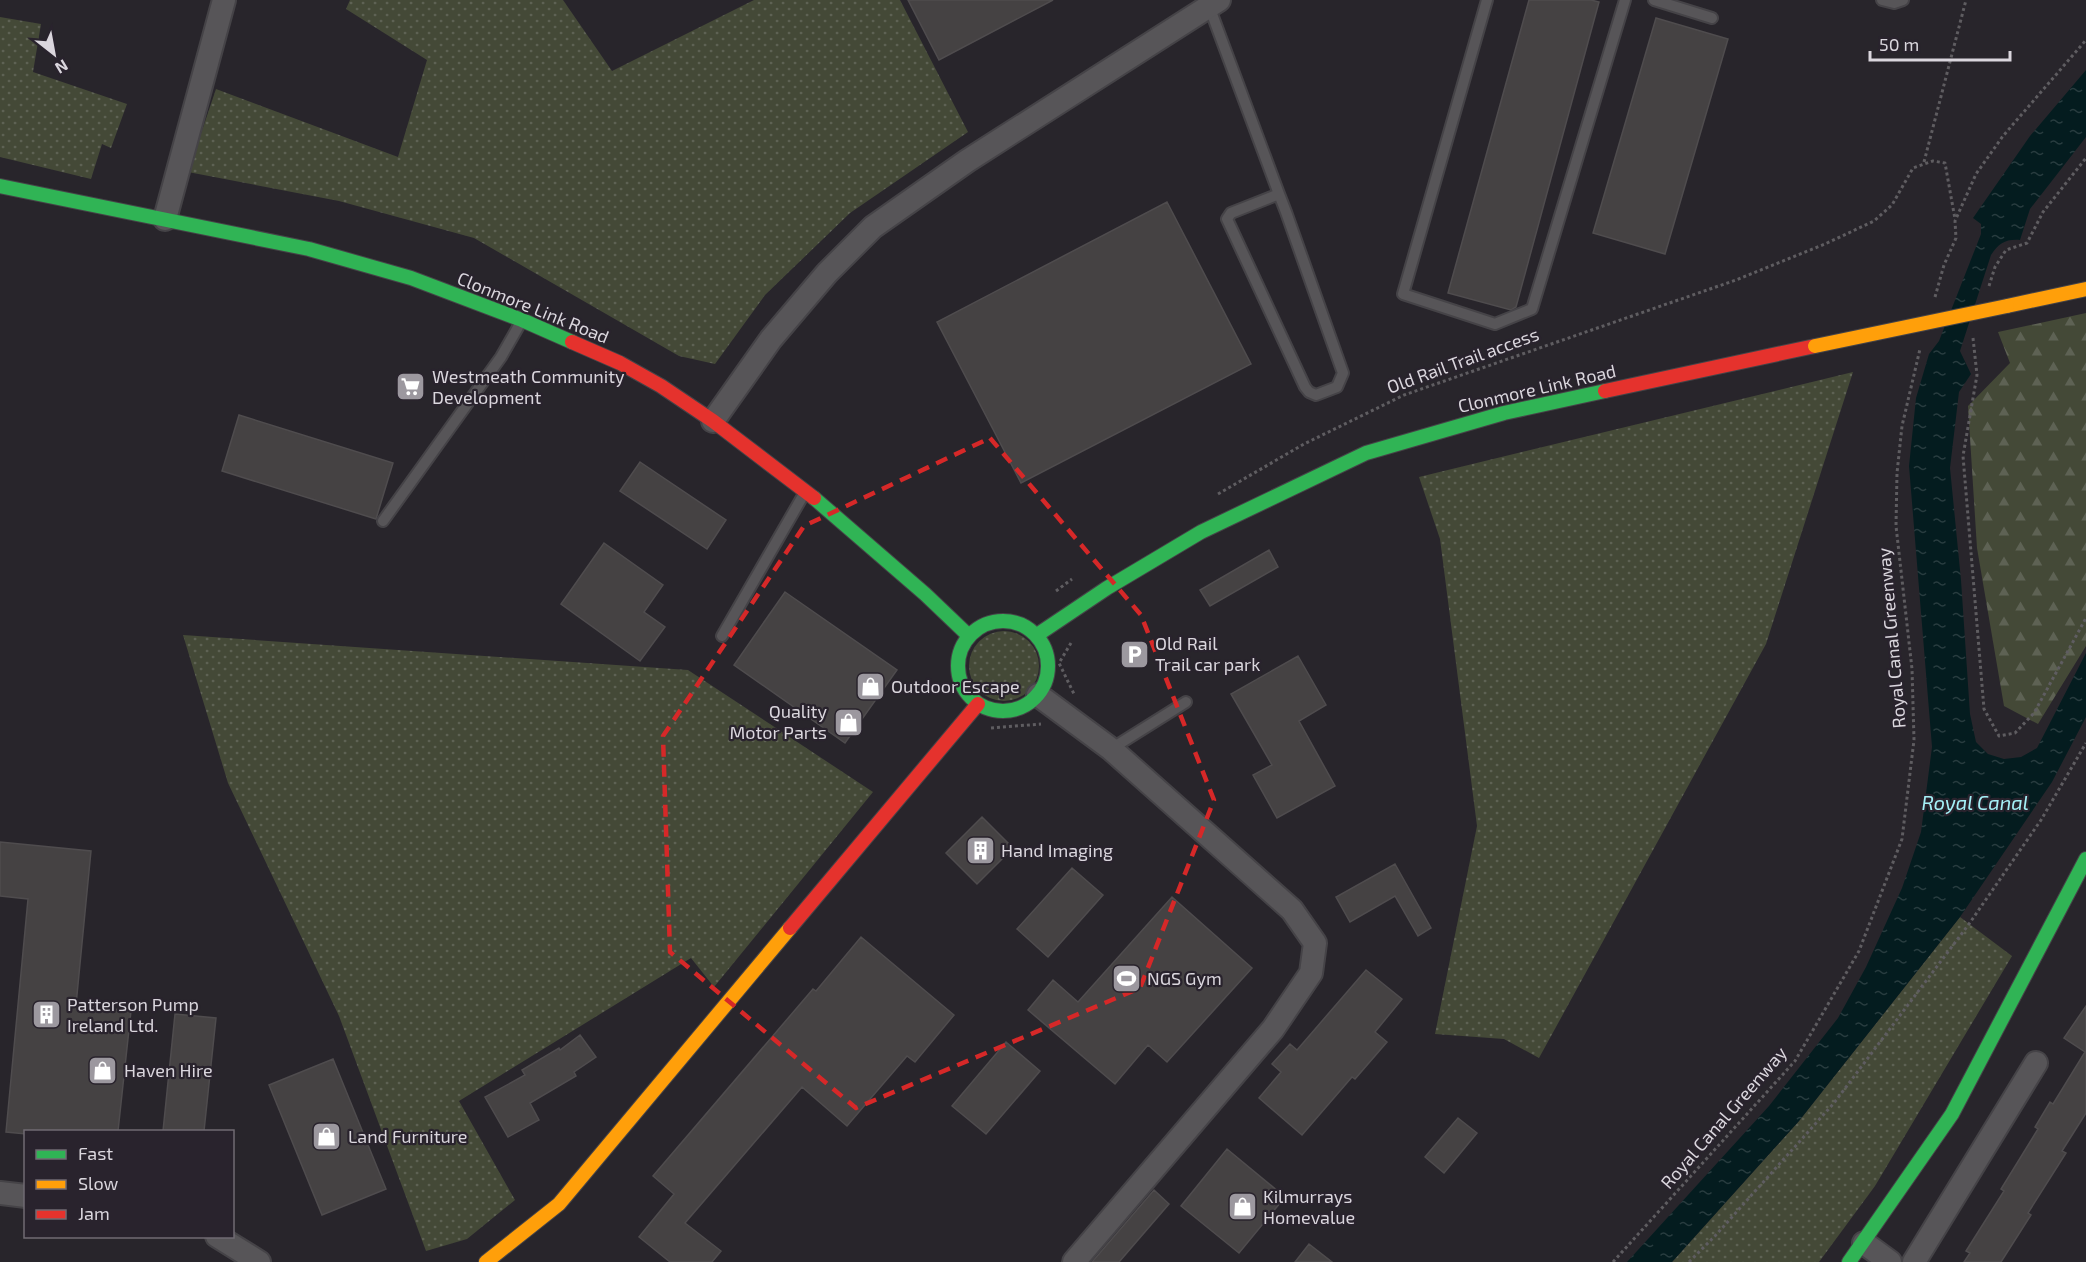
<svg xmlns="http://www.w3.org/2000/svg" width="2086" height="1262" font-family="'Exo 2',sans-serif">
  <defs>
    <pattern id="grass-dots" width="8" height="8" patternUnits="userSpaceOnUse" patternTransform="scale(1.5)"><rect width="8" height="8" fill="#444937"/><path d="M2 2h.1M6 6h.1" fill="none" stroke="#5e6254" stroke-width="1.8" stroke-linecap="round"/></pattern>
    <pattern id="forest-firs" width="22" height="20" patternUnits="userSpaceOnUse" patternTransform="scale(1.5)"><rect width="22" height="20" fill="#444937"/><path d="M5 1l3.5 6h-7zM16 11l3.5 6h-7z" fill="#5e6254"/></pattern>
    <pattern id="water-ripples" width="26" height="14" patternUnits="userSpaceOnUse" patternTransform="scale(1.5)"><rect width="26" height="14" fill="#041c1f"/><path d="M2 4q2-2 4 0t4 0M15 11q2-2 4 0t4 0" fill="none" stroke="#283c3f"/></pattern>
  </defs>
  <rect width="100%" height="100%" fill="#28252b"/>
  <path fill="url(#grass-dots)" d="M350,0H563L612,71L754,0H900L968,132L850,213L765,295L715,364L679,356L474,238L339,201L188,172L216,89L398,157L427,60L346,9Z
    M0,17L41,24L33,72L127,104L111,148L102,144L91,179L0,157Z
    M1853,372L1766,644L1539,1058L1504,1039L1435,1034L1477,826L1440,539L1419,477Z
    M969 666a35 35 0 1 1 70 0a35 35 0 1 1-70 0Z
    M183,635L688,670L873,792L714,987L691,958L459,1101L515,1200L467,1239L426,1251L339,1016L228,783Z
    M1960,917L2012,956L1875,1186L1819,1262H1672L1799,1121Z"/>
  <path fill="url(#forest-firs)" d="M2086,313V646L2038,724L2004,706L1977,548L1968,406L2010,363L1998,332Z"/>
  <path fill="url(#water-ripples)" d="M2086,70V137L2030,209L2020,240C2006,239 1999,243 1991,255L1960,351L1971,374L1959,392L1950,468L1961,580L1970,714L1976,742L1988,754L2004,759L2021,757L2037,748L2086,653V717L2052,782L1960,917L1799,1121L1672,1262H1627L1769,1106L1838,1018L1866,967L1902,888L1921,832L1932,747L1909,466L1916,398L1929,354L1939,341L1981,234V224L1973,218L2030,136Z"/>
  <path fill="#454243" stroke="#4f4c4e" stroke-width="1.5" d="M908,0H1053L939,60Z
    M1529,0H1591L1599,2L1516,307L1511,310L1448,293Z
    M1656,18L1728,39L1665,254L1593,233Z
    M1167,202L1251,364L1021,483L937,322Z
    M239,415L393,463L376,519L222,471Z
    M640,462L726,520L707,549L620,491Z
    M604,543L663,585L644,612L665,627L640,661L561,604Z
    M1269,550L1278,567L1210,606L1200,590Z
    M785,592L897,670L845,743L734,665Z
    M1298,656L1326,705L1299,721L1335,786L1277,818L1253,775L1272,765L1231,694Z
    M982,817L1013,848L977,884L946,853Z
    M0,842L91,851L76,1005L131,1011L118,1131H26V1134L6,1132L28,899L0,896Z
    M1395,864L1431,928L1418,936L1395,896L1350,922L1336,897Z
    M1072,868L1103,895L1048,957L1017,929Z
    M1172,897L1252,968L1167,1062L1148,1045L1115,1084L1028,1010L1053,980L1078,1002Z
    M861,937L954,1015L915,1062L907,1056L847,1126L802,1087L685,1223L721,1251L712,1262H670L639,1237L674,1194L653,1176L813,989L816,991Z
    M1366,970L1402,999L1375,1032L1387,1042L1355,1079L1352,1077L1302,1135L1259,1098L1281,1072L1272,1064L1290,1044L1297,1050Z
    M2086,1006V1113L2062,1151L2066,1153L2028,1213L2031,1215L2001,1262H1964L1970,1253L1966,1251L2004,1191L2001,1189L2038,1129L2035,1127L2050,1102L2053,1104L2085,1052L2064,1038Z
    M175,1014L216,1018L204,1131H163Z
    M580,1035L596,1057L574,1072L576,1076L530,1103L539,1120L508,1137L485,1097L525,1075L522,1070L559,1048L560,1050Z
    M1006,1042L1040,1071L986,1134L952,1106Z
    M333,1059L386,1189L322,1215L269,1085Z
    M1458,1118L1477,1133L1444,1173L1425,1157Z
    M1227,1149L1285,1197L1239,1253L1181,1206Z
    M1154,1190L1169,1204L1119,1262H1092Z
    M1309,1244L1332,1262H1295Z"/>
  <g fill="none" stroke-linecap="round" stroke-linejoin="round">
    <defs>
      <path id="lane" d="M1487,0L1403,294L1495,324L1532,309L1625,0
        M1654,0L1712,18
        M1882,0L1894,3L1903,0
        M1209,6L1279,194L1286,212L1343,373L1337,387L1316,395L1309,392L1305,387L1227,219L1231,213L1279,194
        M383,521L501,357L521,322
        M722,636L804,494
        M1111,749L1186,702"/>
      <path id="street" d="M165,219L224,0
        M713,421L771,339L827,273L873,227L967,161L1219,0
        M1038,695L1111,749L1292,910L1315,943L1311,973L1273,1029L1074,1262
        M0,1193L26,1196
        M217,1236L259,1262
        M1864,1243L1890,1262
        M1914,1262L2036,1063"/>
      <path id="fast" d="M0,186L309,249L411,278L522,320L572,342
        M814,498L925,594L969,636
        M958 666a45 45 0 1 1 90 0a45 45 0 1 1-90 0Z
        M1037,635L1107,588L1201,532L1366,453L1504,413L1605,391
        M1849,1262L1952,1114L2086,859"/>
      <path id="slow" d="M2007,306L2086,289
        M486,1262L559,1204L790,928"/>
      <path id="jam" d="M572,342L620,363L661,386L713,421L814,498
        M1605,391L1815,346
        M790,928L978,704"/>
    </defs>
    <use href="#lane" stroke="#454347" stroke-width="14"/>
    <use href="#street" stroke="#454347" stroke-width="26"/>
    <use href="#fast" stroke="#454347" stroke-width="16"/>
    <use href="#slow" stroke="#454347" stroke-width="16"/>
    <use href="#jam" stroke="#454347" stroke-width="16"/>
    <path stroke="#5f5d61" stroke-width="3" stroke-dasharray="3 3" stroke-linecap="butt" d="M1924,162L1966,0
      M1989,286L1995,267L2006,250L2027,243L2043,212L2086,158
      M1935,297L1944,265L1956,238L1955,221L1976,174L2003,136L2086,40
      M1973,338L1977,375L1963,456L1984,709L1999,736L2015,733L2034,713L2086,618
      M1218,494L1304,444L1404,395L1736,280L1825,244L1874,221L1892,205L1913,168L1933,161L1945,163L1955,219
      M1056,591L1072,579
      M1071,643L1059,663L1075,696
      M991,728L1041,724
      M1613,1262L1795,1061L1859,951L1902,839L1914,740L1912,669L1896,526L1897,473L1902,426L1920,349
      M1689,1262L1715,1236L1834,1103L1969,924L2041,820L2086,743"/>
    <use href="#lane" stroke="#575558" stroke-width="10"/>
    <use href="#street" stroke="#575558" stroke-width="22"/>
    <use href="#fast" stroke="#30b455" stroke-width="14"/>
    <use href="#slow" stroke="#ff9f0a" stroke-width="14"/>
    <use href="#jam" stroke="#e5322d" stroke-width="14"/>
    <defs>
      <path id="slow-bridge" d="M1815,346L2007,306"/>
    </defs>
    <use href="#slow-bridge" stroke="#454347" stroke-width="16" stroke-linecap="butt"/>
    <use href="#slow-bridge" stroke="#ff9f0a" stroke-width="14"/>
  </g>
  <path fill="none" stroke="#d62828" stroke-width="4.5" stroke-dasharray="12 8" stroke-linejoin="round" d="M990,438L1141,615L1214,800L1140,988L856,1108L670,952L663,736L804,526Z"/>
  <defs>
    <symbol id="supermarket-square" viewBox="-11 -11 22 22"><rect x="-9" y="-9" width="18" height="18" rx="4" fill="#9c989f" stroke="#29232d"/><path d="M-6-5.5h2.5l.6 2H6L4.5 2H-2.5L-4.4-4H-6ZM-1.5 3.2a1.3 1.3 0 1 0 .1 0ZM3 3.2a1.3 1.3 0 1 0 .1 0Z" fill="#fff"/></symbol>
    <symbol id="parking-square" viewBox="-11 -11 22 22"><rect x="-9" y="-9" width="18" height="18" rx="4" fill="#9c989f" stroke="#29232d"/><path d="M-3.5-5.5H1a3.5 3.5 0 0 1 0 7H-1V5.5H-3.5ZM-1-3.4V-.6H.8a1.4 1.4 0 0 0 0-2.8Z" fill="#fff"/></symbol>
    <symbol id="shop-square" viewBox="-11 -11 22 22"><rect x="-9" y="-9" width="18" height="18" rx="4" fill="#9c989f" stroke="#29232d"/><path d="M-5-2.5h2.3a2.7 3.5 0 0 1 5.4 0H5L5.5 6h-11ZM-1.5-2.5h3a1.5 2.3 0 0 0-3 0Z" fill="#fff"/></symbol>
    <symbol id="building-square" viewBox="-11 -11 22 22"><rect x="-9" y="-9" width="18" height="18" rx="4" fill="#9c989f" stroke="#29232d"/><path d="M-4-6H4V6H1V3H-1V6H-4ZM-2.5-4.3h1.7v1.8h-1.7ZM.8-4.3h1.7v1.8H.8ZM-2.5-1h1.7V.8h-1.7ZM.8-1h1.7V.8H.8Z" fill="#fff"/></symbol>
    <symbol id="stadium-square" viewBox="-11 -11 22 22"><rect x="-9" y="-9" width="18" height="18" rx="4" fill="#9c989f" stroke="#29232d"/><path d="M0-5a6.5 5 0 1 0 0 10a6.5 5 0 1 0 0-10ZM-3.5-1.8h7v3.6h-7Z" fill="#fff"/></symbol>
  </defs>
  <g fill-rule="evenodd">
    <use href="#supermarket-square" x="394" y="370" width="33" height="33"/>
    <use href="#parking-square" x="1118" y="638" width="33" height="33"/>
    <use href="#shop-square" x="854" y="670" width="33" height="33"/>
    <use href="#shop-square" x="832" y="706" width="33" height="33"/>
    <use href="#building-square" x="964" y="834" width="33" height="33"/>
    <use href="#stadium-square" x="1110" y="962" width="33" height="33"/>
    <use href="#building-square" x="30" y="998" width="33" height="33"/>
    <use href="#shop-square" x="86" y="1054" width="33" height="33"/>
    <use href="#shop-square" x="310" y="1120" width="33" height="33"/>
    <use href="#shop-square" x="1226" y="1190" width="33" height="33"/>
  </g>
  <g text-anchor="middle" stroke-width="4.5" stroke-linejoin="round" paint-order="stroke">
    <g font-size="18" fill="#dad6dd" stroke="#29232d">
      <text transform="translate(533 308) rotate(22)" y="6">Clonmore Link Road</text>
      <text transform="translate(1463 361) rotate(-20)" y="6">Old Rail Trail access</text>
      <text transform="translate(1537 389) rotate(-13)" y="6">Clonmore Link Road</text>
      <text transform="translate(1892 638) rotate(-95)" y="6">Royal Canal Greenway</text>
      <text transform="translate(1724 1118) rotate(-49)" y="6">Royal Canal Greenway</text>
    </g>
    <g font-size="18" fill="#dad6dd" stroke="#29232d" text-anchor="start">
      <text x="432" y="383">Westmeath Community<tspan x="432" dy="21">Development</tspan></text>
      <text x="1155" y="650">Old Rail<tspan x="1155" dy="21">Trail car park</tspan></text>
      <text x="891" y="693">Outdoor Escape</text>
      <text x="827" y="718" text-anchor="end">Quality<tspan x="827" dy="21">Motor Parts</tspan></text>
      <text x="1001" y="857">Hand Imaging</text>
      <text x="1147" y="985">NGS Gym</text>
      <text x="67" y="1011">Patterson Pump<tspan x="67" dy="21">Ireland Ltd.</tspan></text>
      <text x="124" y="1077">Haven Hire</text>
      <text x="348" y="1143">Land Furniture</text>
      <text x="1263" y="1203">Kilmurrays<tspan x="1263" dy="21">Homevalue</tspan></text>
    </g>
    <g font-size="20" font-style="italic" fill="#a5f0f7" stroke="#29232d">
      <text x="1975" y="810">Royal Canal</text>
    </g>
  </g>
  <rect x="24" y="1130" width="210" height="108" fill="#29232d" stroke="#706b73" stroke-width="1.5"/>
  <rect x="36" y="1150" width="30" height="9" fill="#30b455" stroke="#706b73" stroke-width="1.5"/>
  <text x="78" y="1160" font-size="18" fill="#dad6dd">Fast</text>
  <rect x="36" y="1180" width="30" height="9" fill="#ff9f0a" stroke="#706b73" stroke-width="1.5"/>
  <text x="78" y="1190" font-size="18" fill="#dad6dd">Slow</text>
  <rect x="36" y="1210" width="30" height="9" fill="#e5322d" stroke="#706b73" stroke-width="1.5"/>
  <text x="78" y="1220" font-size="18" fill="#dad6dd">Jam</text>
  <g transform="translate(54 54) rotate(149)" stroke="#29232d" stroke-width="4.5" paint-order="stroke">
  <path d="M0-4.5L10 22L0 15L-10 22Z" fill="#dad6dd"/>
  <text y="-9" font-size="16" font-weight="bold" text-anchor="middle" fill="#dad6dd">N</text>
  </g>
  <path d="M1870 51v9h140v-9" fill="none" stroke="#dad6dd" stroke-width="3"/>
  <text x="1879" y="51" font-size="18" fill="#dad6dd" stroke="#29232d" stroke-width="4.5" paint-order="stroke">50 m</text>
</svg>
